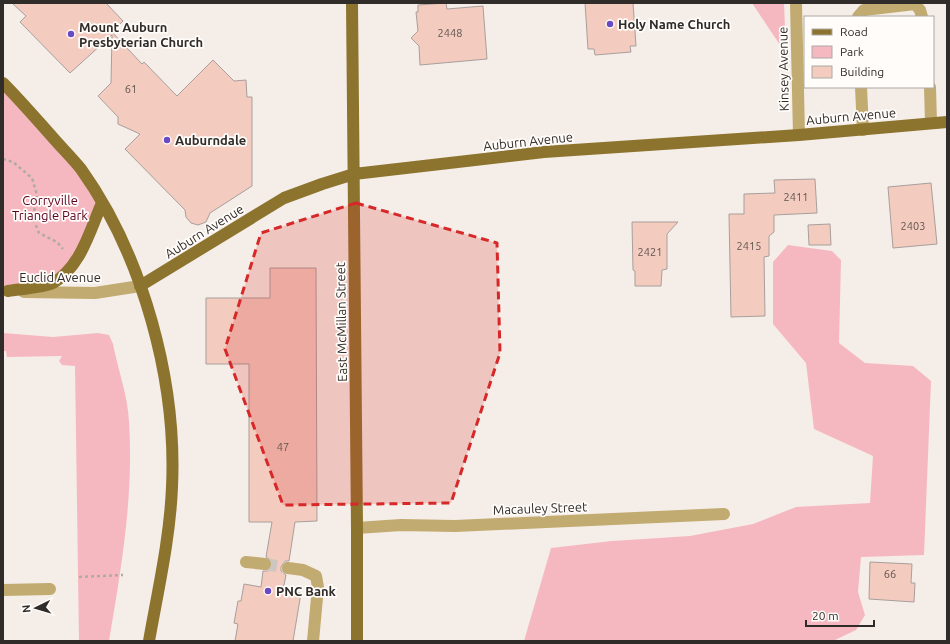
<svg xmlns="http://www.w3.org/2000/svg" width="950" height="644" font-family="Ubuntu,sans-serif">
  <rect width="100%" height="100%" fill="#f5ede7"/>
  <path fill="#f6b8c0" d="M752,3H784L786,54Z
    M3,83L102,203L88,236L52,283L3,290Z
    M788,245L832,251L841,260L839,343L865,363L913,366L931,381L924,555L861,557L858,592L865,615L856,630L833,641H524L551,548L612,541L690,536L753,524L796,507L870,503L873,456L814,429L806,363L773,324V262Z
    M3,333L53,337L98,333L109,335L113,344C118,370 128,396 129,422C134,496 121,569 109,641H79L75,366L62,365L59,361L62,356L7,357L6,351H3Z"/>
  <path fill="#f3cbbf" stroke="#a89f9c" d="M12,3H106L123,21L112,32L142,64L144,62L177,96L213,60L234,81L246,80L247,97H252V186L210,213L206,222L198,225L191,223L186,217L185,210L125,149L140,134L118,124V117L98,96L111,83L112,35L70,73L20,22L26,16Z
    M446,3L447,9L483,6L487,59L420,65L419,46L411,38L418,31L416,12H418V5Z
    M585,3H633L636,46H630L631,52L595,55L594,49H588Z
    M815,179L817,213L774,215V232L769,236V256L764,257L765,316L731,317L729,214H744V194L775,193L774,180Z
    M931,183L937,244L893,248L888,187Z
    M632,222H678L667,234V269L662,270L661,286H635V271L633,270Z
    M830,224L831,245H809L808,225Z
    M270,268H316L317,521L295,522L289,561H285L281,567V571L286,575L283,590L301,593L293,641H235L238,624L234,623L238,601H241L244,584L261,587L263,571H268L272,565V561L266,557L272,522H249V364H206V298H270Z
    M870,562L912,564L911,583H915L914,602L869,599Z"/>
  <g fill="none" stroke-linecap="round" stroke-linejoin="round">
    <path stroke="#cdc6c1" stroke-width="12" stroke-dasharray="12 6" stroke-linecap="butt" d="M265,564L288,568"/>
    <path stroke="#b0aaa5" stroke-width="2.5" stroke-dasharray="3 3" stroke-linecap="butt" d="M3,159L13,162L32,178L37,195L33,218L39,233L57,242L63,249
      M79,577L123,575"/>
    <path stroke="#c1ab70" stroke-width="12" d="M796,3L799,135
      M858,17L864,10L915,4L920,10L922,17
      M861,87L863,130
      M930,87L931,123
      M24,292L95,293L140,286
      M357,528L401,525L455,526L724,514
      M246,562L265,564
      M288,568L303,570L316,576L318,587L313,641
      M3,590L50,589"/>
    <path stroke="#8c742e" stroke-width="12" d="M352,3L357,528V641
      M3,83C21,101 38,121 55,140C63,149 73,159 81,169C143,256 177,381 172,487C170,538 158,590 149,641
      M140,286L284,198L322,184L354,174L544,152L799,135L947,122
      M8,291C19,289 43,288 53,283C81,267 90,230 102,203"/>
  </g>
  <path fill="#d62828" fill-opacity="0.2" stroke="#d62828" stroke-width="3" stroke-dasharray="8 5" stroke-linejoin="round" d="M356,203L497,243L500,353L451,503L283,505L225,349L261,233Z"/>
  <g fill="#694ac2" stroke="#fffcf9" stroke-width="1.5">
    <circle cx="610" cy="24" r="4"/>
    <circle cx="71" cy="34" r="4"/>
    <circle cx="167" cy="140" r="4"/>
    <circle cx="268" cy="591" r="4"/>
  </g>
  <g text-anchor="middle" stroke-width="3.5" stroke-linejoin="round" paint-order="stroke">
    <g font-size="11" fill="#60544f">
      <text x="450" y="37">2448</text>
      <text x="131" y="93">61</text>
      <text x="796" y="201">2411</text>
      <text x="913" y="230">2403</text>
      <text x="749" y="250">2415</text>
      <text x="650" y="256">2421</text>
      <text x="283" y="451">47</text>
      <text x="890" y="578">66</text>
    </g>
    <g font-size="13" font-weight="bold" fill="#2f2c2a" stroke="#fffcf9" text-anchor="start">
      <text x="618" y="29">Holy Name Church</text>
      <text x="79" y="32">Mount Auburn<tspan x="79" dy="15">Presbyterian Church</tspan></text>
      <text x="175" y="145">Auburndale</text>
      <text x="276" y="596">PNC Bank</text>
    </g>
    <g font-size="13" fill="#2f2c2a" stroke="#fffcf9">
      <text transform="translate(783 69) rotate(-91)" y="5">Kinsey Avenue</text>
      <text transform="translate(851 116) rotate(-5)" y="5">Auburn Avenue</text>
      <text transform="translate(528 141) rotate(-6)" y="5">Auburn Avenue</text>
      <text transform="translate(204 231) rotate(-32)" y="5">Auburn Avenue</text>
      <text x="60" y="282">Euclid Avenue</text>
      <text transform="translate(341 322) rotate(-91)" y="5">East McMillan Street</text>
      <text transform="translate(540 508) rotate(-2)" y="5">Macauley Street</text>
    </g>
    <g font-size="13" fill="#5d0121" stroke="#fffcf9">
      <text x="50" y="205">Corryville<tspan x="50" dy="15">Triangle Park</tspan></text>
    </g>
  </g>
  <rect width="950" height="644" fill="none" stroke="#2f2c2a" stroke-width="8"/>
  <rect x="804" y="16" width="130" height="72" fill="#fffcf9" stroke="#aca9a6"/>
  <rect x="812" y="29" width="20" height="6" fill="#8c742e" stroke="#aca9a6"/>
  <text x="840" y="36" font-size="12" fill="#2f2c2a">Road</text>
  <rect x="812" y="46" width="20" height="12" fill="#f6b8c0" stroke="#aca9a6"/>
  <text x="840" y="56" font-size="12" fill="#2f2c2a">Park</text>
  <rect x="812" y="66" width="20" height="12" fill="#f3cbbf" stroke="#aca9a6"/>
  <text x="840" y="76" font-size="12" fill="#2f2c2a">Building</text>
  <g transform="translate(36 608) rotate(265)" stroke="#fffcf9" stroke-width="3" paint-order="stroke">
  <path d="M0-3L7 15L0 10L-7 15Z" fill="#2f2c2a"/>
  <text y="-6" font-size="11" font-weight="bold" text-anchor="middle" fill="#2f2c2a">N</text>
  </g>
  <path d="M806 620v6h68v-6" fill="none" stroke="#2f2c2a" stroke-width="2"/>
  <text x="812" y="620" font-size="12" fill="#2f2c2a" stroke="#fffcf9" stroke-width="3" paint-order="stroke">20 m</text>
</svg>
